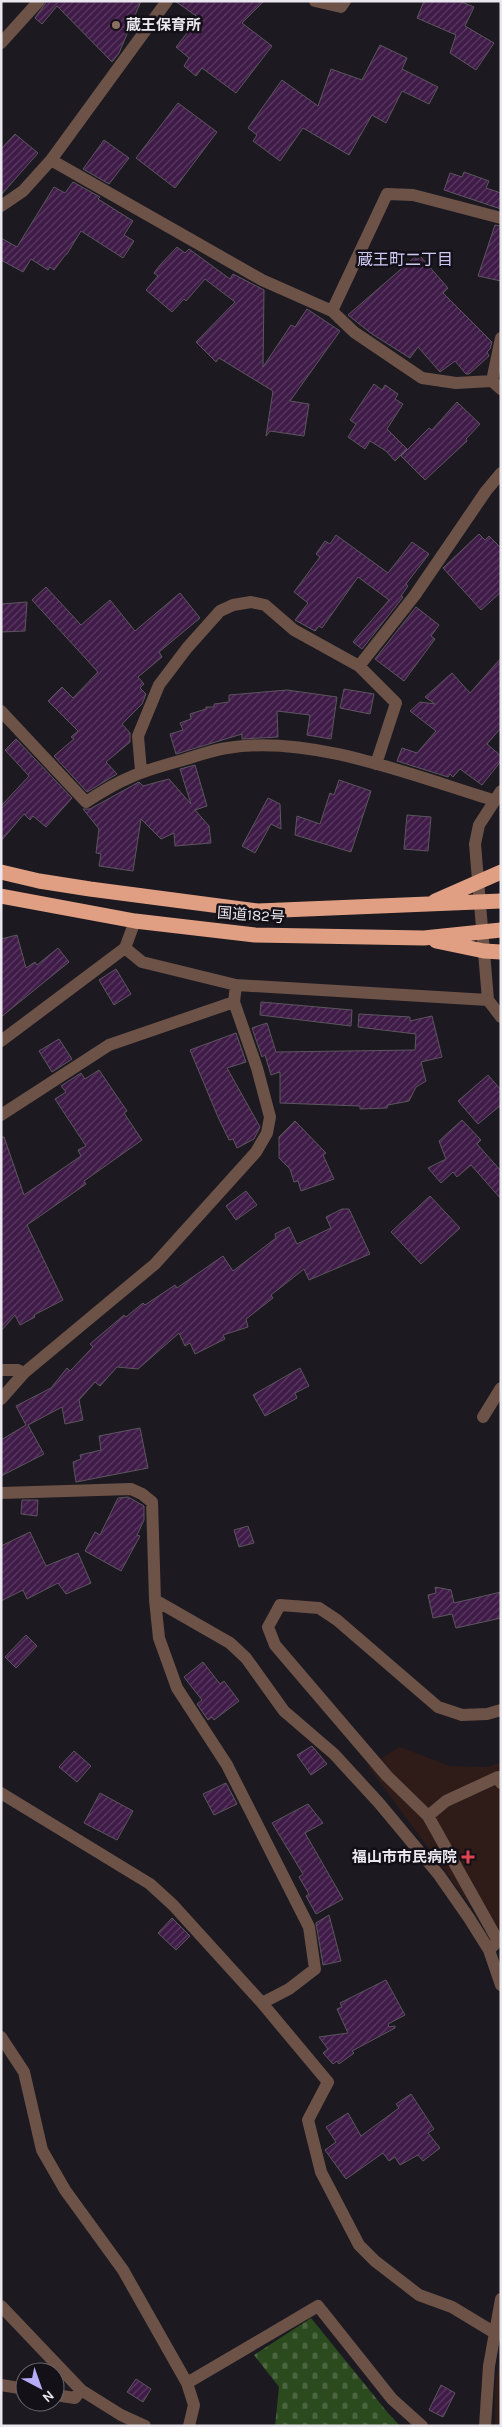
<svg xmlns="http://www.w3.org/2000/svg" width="502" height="2427" font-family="Karla,'Noto Sans JP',sans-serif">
  <defs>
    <pattern id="cemetery-stones" width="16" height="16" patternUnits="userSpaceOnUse" patternTransform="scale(1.25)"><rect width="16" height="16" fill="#2b4b1f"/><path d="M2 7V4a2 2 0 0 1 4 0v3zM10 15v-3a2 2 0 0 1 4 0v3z" fill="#4a6540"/></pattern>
    <pattern id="building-hatch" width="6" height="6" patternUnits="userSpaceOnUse" patternTransform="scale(1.25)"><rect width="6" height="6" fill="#3f1b47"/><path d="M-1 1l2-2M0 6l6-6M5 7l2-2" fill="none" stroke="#5b3c62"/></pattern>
  </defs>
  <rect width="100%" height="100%" fill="#1c1921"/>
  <path fill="#2f1c19" d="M400,1747L450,1766L488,1767L501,1762V1947L368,1766Z
    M501,2353V2426H495V2384Z"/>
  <path fill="url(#cemetery-stones)" d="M311,2318L388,2413L400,2426H275L279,2387L254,2355Z"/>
  <path fill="url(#building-hatch)" stroke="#5c565e" d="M47,1H141L119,53L112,62L57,6L42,24L35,18Z
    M175,1H264L242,23L272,46L236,93L202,68L196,76L184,66L189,58L176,47L199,18Z
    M424,1H459L474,7L465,26L494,43L476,70L450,53L456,35L417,18Z
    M380,45L407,58L402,69L438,87L429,104L402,91L386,123L372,115L349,155L303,128L280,161L253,141L257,135L248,128L282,80L318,106L331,69L362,80Z
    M178,103L217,132L175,188L136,158Z
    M15,134L38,153L1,195V149Z
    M104,140L129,158L109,184L83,169Z
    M464,172L489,181L486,188L501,193V209L444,190L450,173L462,177Z
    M73,182L100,197L98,199L133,221L124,235L134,241L123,258L81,231L67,254H66L54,270L50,267L48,270L31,259L23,272L1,260V238L17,247L54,187L65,193Z
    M495,225L501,226V281L478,276Z
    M177,247L185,253L189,249L230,279L233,274L264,290L263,367L291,325L295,327L307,309L340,331L290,401L309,404L304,436L270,431L266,436L273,391L219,358L216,362L196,342L235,302L205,279L186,301L184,299L172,312L146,290L158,276L154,273L160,265Z
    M420,256L448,288L443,293L492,342L490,349L487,352L489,356L469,374H466L455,361L440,372L418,347L410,358L372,334L348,315L415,257L417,260Z
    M374,384L382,390L385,385L398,394L395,399L403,404L387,429L407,449L395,461L386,451L370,441L365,449L348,437L356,424L350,420Z
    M457,402L480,424L466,439L467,441L425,480L401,456L429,428L432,430Z
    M479,534L485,540L489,536L501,548V592L481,610L443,568Z
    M336,535L388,573L412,542L429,554L406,584L408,586L401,596L403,597L362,649L353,642L389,600L358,577L322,628L319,626L315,631L295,620L308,603L294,592L320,557L316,554L325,541L330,544Z
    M46,587L81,625L110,600L135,631L180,593L200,618L159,652L162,657L138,677L144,684L140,688L146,694L142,704L122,724L130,733V742L106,762L117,774L87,792L54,756L74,739L71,737L78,731L48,701L62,687L73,698L98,672L32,600Z
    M27,602L25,631L1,632V604Z
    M416,607L439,625L431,636L435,639L404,681L375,659Z
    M501,658V728L487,744L501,756V761L482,785L460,769L453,777L450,774L448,777L397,761L402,748L417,753L436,731L410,711L420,702L435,704L425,697L452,673L470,693Z
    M344,689L374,694L370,714L340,708Z
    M287,690L337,697L331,739L307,735L310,715L277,711L278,737L242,739V734L176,754L170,734L183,730L180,723L191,719L190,714L206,709V707H214V704L229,702V695Z
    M16,739L72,798L46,827L33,816L30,820L24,814L1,841V806L29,776L5,750Z
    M195,765L207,806L195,810L209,826L211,843L175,846L174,833L161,839L141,819L133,871L99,866L101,854L96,853L99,829L83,809H90L139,782L143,786L169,779L191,804L180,769Z
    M339,780L371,791L351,852L295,835L297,816L320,824L330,793L334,795Z
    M268,798L280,804L281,829L271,824L255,853L242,846Z
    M407,815L431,817L428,851L404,849Z
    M17,935L26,968L35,962L37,965L58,948L69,962L1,1017V939Z
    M116,969L131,994L114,1005L99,980Z
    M261,1002L352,1010L351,1026L260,1015Z
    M359,1014L410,1017V1021L432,1016L442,1057L421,1062L426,1081L416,1087L409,1101L388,1105L387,1108L360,1109V1106L280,1103V1072L271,1075L265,1055L262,1057L252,1028L267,1023L276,1052L415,1050L416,1034L358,1027Z
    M236,1033L246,1062L227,1068L260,1127L254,1139L237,1148L233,1139L229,1140L218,1117L190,1050Z
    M59,1039L72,1059L52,1072L39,1051Z
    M99,1070L127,1111L124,1113L142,1140L84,1181L86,1184L27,1225L63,1300L34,1315L35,1317L20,1325L15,1315L1,1331V1137H4L24,1195L81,1156L78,1150L86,1146L55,1099L66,1092L61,1086L81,1073L85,1079Z
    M488,1075L501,1090V1105L478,1124L458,1101Z
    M462,1120L481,1140L477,1144L501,1171V1199L471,1165L457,1177L453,1172L441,1183L428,1168L446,1159L439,1141Z
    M295,1121L326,1153L323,1155L334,1179L301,1191L298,1181L294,1182L290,1169L279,1158V1137Z
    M246,1191L257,1205L236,1220L226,1206Z
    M430,1196L460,1228L421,1264L391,1232Z
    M342,1209H349L370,1254L309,1280L304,1269L271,1295L273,1298L246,1319L248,1327L223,1335L225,1339L195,1354L190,1343L185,1346L179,1333L138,1369L117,1367L100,1386L95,1382L79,1400L83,1420L65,1424L62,1407L28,1425L44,1454L1,1476V1440L26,1425L16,1406L51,1388L67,1368L70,1371L93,1347L90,1344L124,1315L126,1317L143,1303L145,1305L175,1285L177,1288L223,1256L233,1271L276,1238L275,1234L289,1227L297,1244L331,1228L326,1217Z
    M300,1368L309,1386L295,1393L297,1398L265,1416L253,1395Z
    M140,1428L148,1468L76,1482L73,1462L81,1459L80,1455L101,1450L99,1436Z
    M128,1497L144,1506V1520L137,1535L140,1536L121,1571L85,1551L95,1532L100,1535L118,1498Z
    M22,1500H38L37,1516L21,1514Z
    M248,1526L254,1543L239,1547L234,1530Z
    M30,1532L46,1566L78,1553L91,1583L66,1594L58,1583L27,1599L23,1590L1,1601V1546Z
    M435,1587L451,1590L454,1603L501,1592V1618L456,1628L452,1614L433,1618L428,1595L436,1593Z
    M26,1635L37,1646L16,1668L5,1657Z
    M203,1662L220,1684L224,1681L239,1701L214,1720L212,1717L208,1720L197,1704L202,1700L184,1677Z
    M312,1746L327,1764L311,1775L297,1755Z
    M74,1751L91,1766L77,1782L59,1767Z
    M226,1783L237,1804L214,1815L203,1794Z
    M100,1793L133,1811L117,1840L84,1823Z
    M308,1804L323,1823L305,1833L343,1899L316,1914L306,1896L309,1894L299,1877L303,1874L272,1823Z
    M329,1915L341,1961L323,1965L316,1923Z
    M172,1918L190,1936L176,1950L158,1933Z
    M386,1980L405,2015L388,2024L389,2027L395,2026V2028L352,2051L354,2053L339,2064L337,2061L333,2064L323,2053L328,2049L319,2037L348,2033L337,2009L342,2007L340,2003Z
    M411,2094L434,2129L428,2133L440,2148L423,2161L418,2155L400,2165L395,2157L389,2161L383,2153L346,2179L325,2150L336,2142L326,2127L348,2113L361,2136L399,2108L396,2104Z
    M136,2379L151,2389L143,2402L127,2392Z
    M441,2385L455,2393L443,2417L429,2410Z"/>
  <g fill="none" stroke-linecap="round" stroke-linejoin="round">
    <path stroke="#6c5247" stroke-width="12" d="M315,1L341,7L345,1
      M1,43L39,1
      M51,160L262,280L332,311L354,332L422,378L456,383L492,381L501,389
      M1,206L23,191L51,160L167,1
      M332,311L387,194L413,195L501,218
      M492,381L501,338
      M359,666L415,595L486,491L501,473
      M1,711L86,802C122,778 142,771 183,760C197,756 212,750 227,748C311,734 414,776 493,800
      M141,771L138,736L159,685L187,648L220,611L233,605L251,602L265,605L294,630L359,666L396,703L376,764
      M125,948L142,962L236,985L488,1000L501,1017
      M488,1000L475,844L479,825L501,791
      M1,1041L125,948L135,921
      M1,1115L109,1045L234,1002
      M1,1370H18L24,1373
      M1,1399L24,1373L155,1264L256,1152L267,1133L270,1117L257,1068L234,1002L236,985
      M483,1417L501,1388
      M1,1493L131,1489L142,1494L152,1502L155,1600L159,1638L177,1688L227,1765L309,1927L315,1969L289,1989L262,2003L173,1905L150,1884L1,1793
      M155,1600L230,1643L246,1658L284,1711L334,1754L379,1803L439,1875L469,1918L489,1950L501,1985
      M428,1816L446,1801L498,1777L501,1783
      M489,1950L498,1941L428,1816L387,1776L275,1645L268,1627L280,1605L319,1608L337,1620L438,1707L462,1715L487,1714L501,1710
      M262,2003L328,2082L308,2120L321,2172L359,2245L375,2261L419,2295L452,2307L495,2333
      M1,2037L24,2072L42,2150L65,2190L123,2270L187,2383L194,2405L189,2426
      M1,2306L81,2390L121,2415L145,2426
      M187,2383L318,2306L392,2399L422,2426
      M1,2385L25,2389
      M55,2395L75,2398L81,2390
      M485,2426L489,2366L501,2299"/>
    <path stroke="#e09f82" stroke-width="15" d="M1,872L39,881L90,889L258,911L501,901
      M1,896L135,921L255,935L424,938L501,930
      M435,901L501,872
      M436,941L484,951L501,952"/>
  </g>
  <circle fill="#8d6e63" stroke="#131017" stroke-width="2" cx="116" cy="25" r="5"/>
  <path fill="#e0444e" stroke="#131017" stroke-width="2" d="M465.5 1849.5h5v5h5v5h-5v5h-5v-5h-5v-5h5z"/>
  <g text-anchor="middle" stroke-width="5" stroke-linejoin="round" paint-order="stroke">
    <g font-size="15" font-weight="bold" fill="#eae8ee" stroke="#131017" text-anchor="start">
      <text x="126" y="30">蔵王保育所</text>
      <text x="457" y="1862" text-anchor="end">福山市市民病院</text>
    </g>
    <g font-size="15" fill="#eae8ee" stroke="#131017">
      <text transform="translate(251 915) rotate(4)" y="5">国道182号</text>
    </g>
    <g font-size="16" fill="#cecaf6" stroke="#131017">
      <text x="405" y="265">蔵王町二丁目</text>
    </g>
  </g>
  <rect width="502" height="2427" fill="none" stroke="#eae8ee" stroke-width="5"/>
  <g transform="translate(40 2387) rotate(139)"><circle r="24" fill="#131017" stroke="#69666d"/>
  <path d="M0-4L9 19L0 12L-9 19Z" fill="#b6acf8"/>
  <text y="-8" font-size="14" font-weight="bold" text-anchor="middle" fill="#eae8ee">N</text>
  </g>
</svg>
